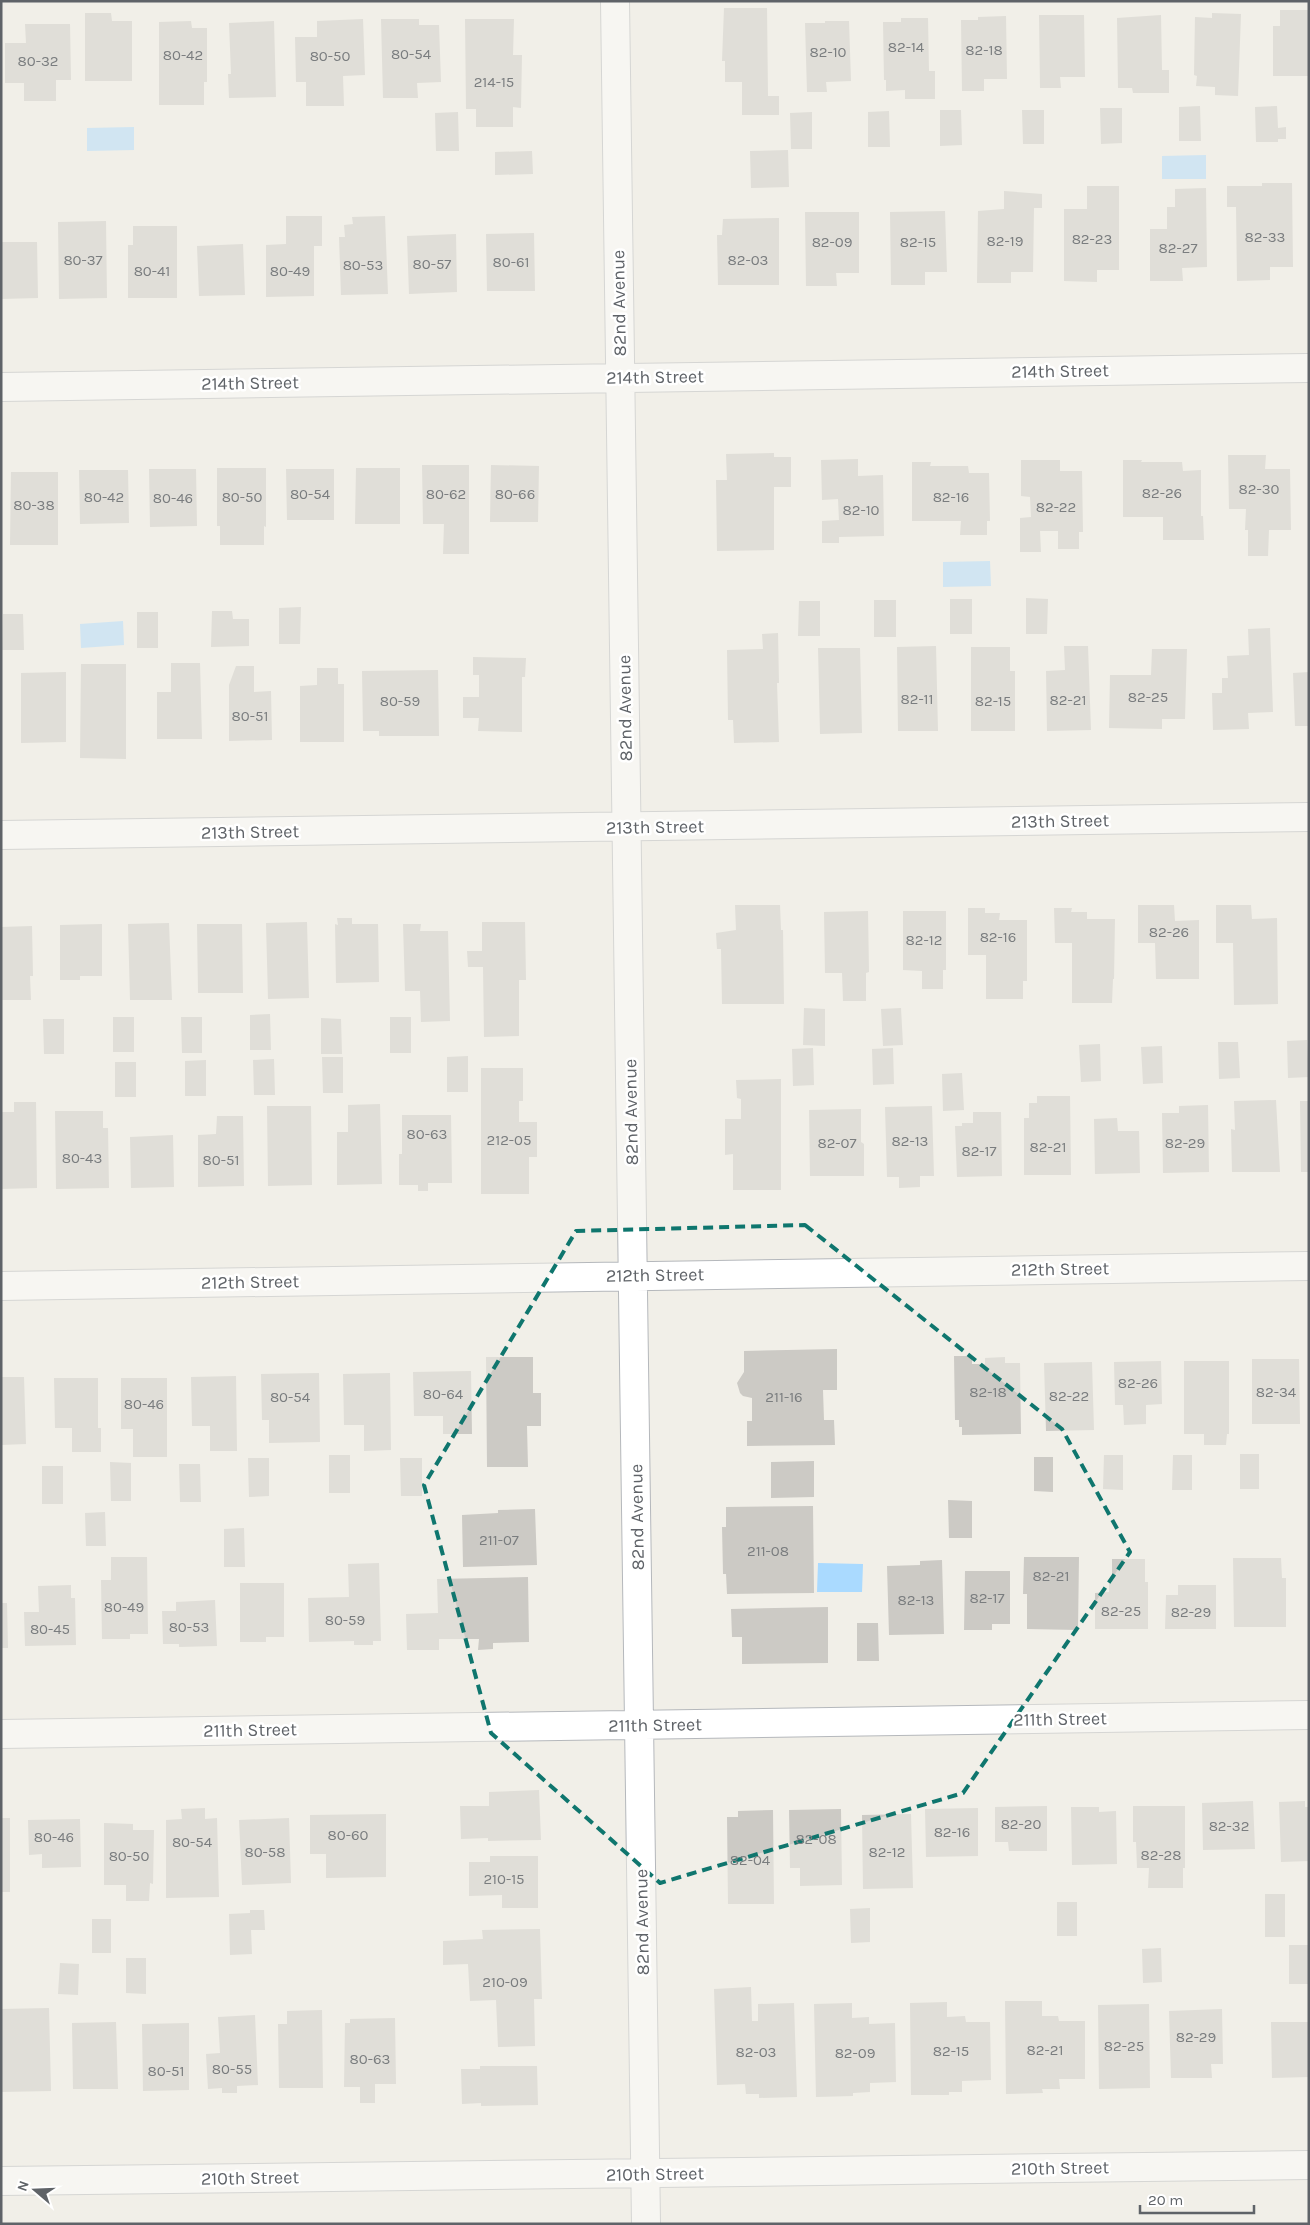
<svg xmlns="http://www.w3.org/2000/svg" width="1310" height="2225" font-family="Karla,sans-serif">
  <rect width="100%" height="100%" fill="#f1efe8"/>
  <path fill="#aadaff" d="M134,127V150L87,151V128Z
    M1206,155V179H1162V156Z
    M990,561L991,586L943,587V562Z
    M123,621L124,645L81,648L80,624Z
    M818,1563L863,1564L862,1592H817Z"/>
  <path fill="#cccac5" d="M724,8H767L768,96H779V115H742V82H725V61H722Z
    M1280,10H1309V76H1273V26H1280Z
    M85,13H111L112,21H132V81H85Z
    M1212,13L1241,14L1238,96L1215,95V87L1196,86L1197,76L1194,75L1195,17L1212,18Z
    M1039,15H1084L1085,77H1060L1061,88H1040Z
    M1161,15L1162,70H1169V93H1133L1132,88H1118L1117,18Z
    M1006,16L1007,79H984V91H962L961,20H978V17Z
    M901,18H928L929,71H935V99H905V90L886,91V80H884L883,22H901Z
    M363,19L365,75L343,76L344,106H306V82H296L295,37H317V21Z
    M381,19H419V25H439L441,82L417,83L418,98H383Z
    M465,19H514L513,55H522L521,108L513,107V127H476V109H466Z
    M191,21L192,28H207V82H204V105H159V22Z
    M274,21L276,97L229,98L228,74H231L229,23Z
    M825,21H849L851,81L826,82L827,92H807L805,23H825Z
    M25,24H70L71,80H56V101H24V83H5V43H26Z
    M1200,106L1201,141H1179V107Z
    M1277,106L1278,128L1286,127V139H1278V142H1256L1255,107Z
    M1100,108H1122V143L1101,144Z
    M940,110H961L962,145L940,146Z
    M1022,110H1044V144H1023Z
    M889,111L890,147H868V112Z
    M458,112L459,151H436L435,113Z
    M812,112V149H791L790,113Z
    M788,150L789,187L751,188L750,151Z
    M532,151L533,174L495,175V152Z
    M1262,183H1292L1293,267H1270V280L1237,281L1236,207H1227V186H1262Z
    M1087,186H1119V270H1097V282L1064,281V209H1087Z
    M1206,188L1207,267L1182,268L1183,281H1150V229H1167V207H1175V189Z
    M1004,191L1042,194V208H1034L1033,272H1011V283H977L978,211L1004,209Z
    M945,211L947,272H925V285H891L890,212Z
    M805,212H859V273H836L837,286H806Z
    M286,216H322V246H314V296L266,297V245L286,244Z
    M385,216L388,294L341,295L339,237H345L344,225L353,224L352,217Z
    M779,218V285H718L717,235H722L723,219Z
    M106,221L107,298L59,299L58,222Z
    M133,226H177V298H128V245H133Z
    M534,233L535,291H487L486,234Z
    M456,234L457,292L409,294L407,236Z
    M1,242H37L38,298L1,299Z
    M243,244L245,295L199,296L197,246Z
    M774,453V457H791V487H774V550L717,551L716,480H727L726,454Z
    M1228,455H1266L1265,469H1290L1291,530H1269L1268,556H1248V530H1245L1246,509H1229Z
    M858,459V476L883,475L884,536L839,537V543H822V521L839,520L838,499L822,500L821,460Z
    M1021,460H1060V471H1082L1083,532H1079V549H1058V531H1040L1041,552H1020V518L1031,517L1030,497L1021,496Z
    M1123,460H1142L1141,462H1182L1183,471L1201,470V516H1203L1204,540H1163V517H1123Z
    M912,462H931L930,466H968L969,473H989L990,521H987V535H960L961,521H912Z
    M422,465H469V554H443L444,524H423Z
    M491,465L539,466L538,522H490Z
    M217,468H266V527L264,526V545H220V526H217Z
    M356,468H400V524H355Z
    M149,469H196L197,526L150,527Z
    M286,469H334V520H287Z
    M79,470H128L129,523L80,524Z
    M11,472H58V545H10Z
    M1026,598L1048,599L1047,634H1026Z
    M950,599H972V634H950Z
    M874,600H896V637H874Z
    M799,601H820V636H798Z
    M301,607L300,644H279V608Z
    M212,611H232L233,619H249V646L211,647Z
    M137,612H158V648H137Z
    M3,614H23L24,650H2Z
    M1270,628L1273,712L1248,713L1249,729L1213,730L1212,693H1222V678H1228L1227,656L1249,655L1248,629Z
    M778,633L779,683H777L779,742L734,743L733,720H728L727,650L763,649L762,634Z
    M936,646L938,731H898L897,647Z
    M1064,646H1088L1091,730L1047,731L1046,671L1065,670Z
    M971,647H1010V671H1015V731H971Z
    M818,648H860L862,733L820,734Z
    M1152,649H1187L1185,719H1162V729L1109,728L1110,675H1151Z
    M473,657L526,658L525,677H522V732L478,731L479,718H463V697H479V675H473Z
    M171,663H200L202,739H157V692H171Z
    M81,664H126V759L80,758Z
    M236,666H254V692L271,691L272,740L229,741V685Z
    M317,668H338V684H344V742H300V686L317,685Z
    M438,670L439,736H379V731H363L362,671Z
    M66,672V742L21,743V673Z
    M1309,672V726H1295L1293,673Z
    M735,905H780L781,930H783L784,1004H722L721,949H717L716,933L736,930Z
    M1138,905H1174L1175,921L1199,920V979H1156L1155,943H1138Z
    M1216,905H1251L1252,919L1277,918L1278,1004L1234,1005L1233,943H1216Z
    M968,908H985V913H1000L999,920H1027V981H1023V999H986V955H968Z
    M1054,908H1072L1071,912H1087V919H1115L1114,979H1113L1112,1003H1072V943H1055Z
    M868,911L869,972L866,973V1001H843L842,973H825L824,912Z
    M903,911H946V970H943V989H922V971L903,970Z
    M337,918H352V924H378L379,982L336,983L335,924L338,925Z
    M307,922L309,998L268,999L266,923Z
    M482,922H525L526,980H519V1036L484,1037L483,967H468L467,951H482Z
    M169,923L172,1000H130L128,924Z
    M102,924V976H80V980H60V925Z
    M197,924H242L243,993H198Z
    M403,924H421L420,931H448L450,1021L421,1022L420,991H405Z
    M32,926L33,976H30L31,1000H1V927Z
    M804,1008L825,1009V1046L803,1045Z
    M901,1008L903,1045L883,1046L881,1009Z
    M270,1014L271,1050H250V1015Z
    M113,1017H134V1052H113Z
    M181,1017H202V1053H182Z
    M390,1017H411V1053H390Z
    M321,1018L341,1019L342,1054H321Z
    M43,1019H64V1054H44Z
    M1307,1040L1309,1077L1288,1078L1287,1041Z
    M1218,1042H1238L1240,1078L1219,1079Z
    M1100,1044L1101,1081L1081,1082L1079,1045Z
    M1162,1046L1163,1083L1143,1084L1141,1047Z
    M813,1048L814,1085L793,1086L792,1049Z
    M893,1048L894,1084L873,1085L872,1049Z
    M468,1056V1092H447V1057Z
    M322,1057H343V1093H323Z
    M274,1059L275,1095H254L253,1060Z
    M206,1060V1096H185V1061Z
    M115,1062H136V1097H115Z
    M481,1068H523V1101H519V1122H537V1157H529V1194H481Z
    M962,1073L964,1110L943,1111L942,1074Z
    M781,1079V1190H733V1154L725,1155V1119H741V1099L737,1098L736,1080Z
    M1037,1096H1070L1071,1175H1024V1118H1029V1103H1037Z
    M1276,1100L1280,1172H1232L1231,1129L1235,1130L1234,1101Z
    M1300,1101H1309V1172H1301Z
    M14,1102H36L37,1188L1,1189V1112H14Z
    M380,1104L382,1184L337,1185V1132H348V1105Z
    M1208,1105L1209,1172L1163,1173L1162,1113H1179V1106Z
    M267,1106H311L312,1185L268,1186Z
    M932,1106L934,1176H920V1187L899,1188V1177H887L885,1107Z
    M861,1109V1142L864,1144V1176H810L809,1110Z
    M55,1111H103V1128H108L109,1188L56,1189Z
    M973,1112H1001L1002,1176L957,1177L955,1126H962V1123H973Z
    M402,1115H451L452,1183H428V1191H418V1185H399V1154H402Z
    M217,1116H243L244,1186L198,1187V1135L216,1134Z
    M1117,1118L1118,1131H1139L1140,1173L1095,1174L1094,1119Z
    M173,1135L174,1187L131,1188L130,1137Z
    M837,1349V1390H823L824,1420H834L835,1445L747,1446V1421H752V1398L743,1396L740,1393L737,1383L744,1372V1351Z
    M954,1356H972V1364H985V1358L1005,1357V1363H1020L1021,1434L962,1435V1427H959V1420H955Z
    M486,1357H533V1393H541V1426H527L528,1467H487Z
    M1252,1359H1299L1300,1424H1252Z
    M1161,1361L1162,1404L1146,1405V1424L1124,1425L1123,1405H1115L1114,1362Z
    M1184,1361H1229V1434H1227L1226,1445H1204V1434H1184Z
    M1092,1362L1094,1430L1046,1431L1044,1363Z
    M471,1371L472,1434H443V1416H414L413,1372Z
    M319,1373L320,1442L269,1443V1420H262L261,1374Z
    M390,1373L391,1450L364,1451V1425H344L343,1374Z
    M236,1376L237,1451H210V1426H192L191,1377Z
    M1,1377H24L26,1444L1,1445Z
    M54,1378H98V1428H101V1452H72V1428H55Z
    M121,1378H167V1457H133V1429H121Z
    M1240,1454H1259V1489H1240Z
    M329,1455H350V1493H329Z
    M1104,1455H1123V1490L1103,1489Z
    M1173,1455H1192V1490H1172Z
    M1034,1457H1053V1492L1034,1491Z
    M248,1458H269V1496L249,1497Z
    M400,1458H422V1496H401Z
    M814,1461V1497L771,1498V1462Z
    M110,1462L131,1463V1501H111Z
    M179,1464H200L201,1502H180Z
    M42,1466H63V1504H42Z
    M948,1500L972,1501V1538H949Z
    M813,1506L814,1593L727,1594L726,1574H723L722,1527H726V1507Z
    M535,1509L537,1565L463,1567L462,1515L498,1513V1510Z
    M105,1512L106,1546H86L85,1513Z
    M244,1528L245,1567H224V1529Z
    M111,1557H147L148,1634H130V1639H102L101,1580H111Z
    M1024,1557H1079L1078,1630L1027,1629V1594H1023Z
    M1233,1558H1281L1282,1578H1286V1627H1234Z
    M1112,1559H1145V1582H1148V1629H1095V1593L1109,1592V1582L1112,1583Z
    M942,1560L944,1634L889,1635L887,1566L920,1565V1561Z
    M379,1563L381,1641H373V1645H354V1641L309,1642L308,1598L349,1597L348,1564Z
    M965,1571H1010V1624H992V1630H964Z
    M528,1577L529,1642L493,1643V1649L478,1650L479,1639H439V1650H407L406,1614L438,1613L437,1579Z
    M240,1583H284V1637H266V1642H240Z
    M71,1585V1598H75L76,1645L25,1646L24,1612H39L38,1586Z
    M1178,1585H1216V1629H1165L1166,1595H1178Z
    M215,1600L217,1646L179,1647V1644H163L162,1611H176V1602Z
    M1,1603H7L8,1648H1Z
    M828,1607V1663L742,1664V1637H732L731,1609Z
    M857,1623H878L879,1661H857Z
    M539,1790L541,1840L488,1841V1838L461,1839L460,1806H489V1792Z
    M1253,1801L1255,1849L1203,1850L1202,1803Z
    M1305,1801V1807H1309V1861L1281,1862L1279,1802Z
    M1047,1806V1851H1009L1008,1842H995V1807Z
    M1133,1806H1185V1868H1183V1888H1148L1149,1868H1137L1136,1842H1133Z
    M1071,1807H1099V1812L1116,1811L1117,1864L1072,1865Z
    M205,1808V1819L217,1818L219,1897L166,1898V1820L182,1819L181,1809Z
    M978,1808V1856L926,1857L925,1809Z
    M841,1809L842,1885L800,1886V1868H790L789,1810Z
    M773,1810L774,1904H728L727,1817H738V1811Z
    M386,1814V1877L326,1878V1854H310V1815Z
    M911,1814L913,1888L863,1889L862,1815Z
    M1,1818H10V1892H1Z
    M289,1818L291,1883L242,1885L239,1820Z
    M80,1819L81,1867L42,1868V1854L29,1855L28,1820Z
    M104,1823L133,1824V1830H154L153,1884L150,1883L149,1901H126V1885H104Z
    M490,1856H538V1908H502V1895L469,1896V1862H490Z
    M1265,1894H1285V1937H1265Z
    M1057,1902H1077V1936H1057Z
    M870,1908V1942L851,1943L850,1909Z
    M250,1910H264L265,1930H251L252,1954L230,1955L229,1914L250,1913Z
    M92,1919H111V1953H92Z
    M540,1929L542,1999H534L535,2046L498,2047L496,2000L470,2001L468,1964L443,1965V1941L483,1939L482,1930Z
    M1289,1945H1309V1984H1289Z
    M1161,1948L1162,1982L1143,1983L1142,1949Z
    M126,1958H146V1994L126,1993Z
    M60,1963L79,1964L78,1995L58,1994Z
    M751,1987L752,2021H758V2004L794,2003L797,2097L759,2098V2094H746L745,2084L717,2085L714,1989Z
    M1005,2001H1042V2016H1058L1059,2021H1085V2079H1059L1060,2089H1042L1043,2093L1006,2094Z
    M947,2002V2017L965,2016L966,2022H990L991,2080L962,2081V2092H949V2095H911L910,2003Z
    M852,2003V2018L869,2017V2024L895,2023L896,2082L870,2083V2092L853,2093V2096L816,2097L814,2004Z
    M1149,2004L1150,2088L1099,2089L1098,2005Z
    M49,2008L51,2091L1,2092V2009Z
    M1222,2009L1223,2064H1211L1212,2078H1171L1169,2011Z
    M322,2010L323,2088H279L278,2024H287V2011Z
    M255,2015L258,2085L237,2086V2093H222V2088L208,2089L206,2054L220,2053L218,2017Z
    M395,2018L396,2084H375V2103H360V2087H344L345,2023H350V2019Z
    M116,2022L118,2089H73L72,2023Z
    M1271,2022H1309V2077L1272,2078Z
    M189,2023V2090L143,2091L142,2024Z
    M480,2066H537L538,2105L481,2106V2103L462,2104L461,2069H480Z"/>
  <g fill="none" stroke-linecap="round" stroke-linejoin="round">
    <defs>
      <path id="street" d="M615,1L646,2224
        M1,387L1309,368
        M1,835L1309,817
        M1,1286L1309,1266
        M1,1734L1309,1715
        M1,2181L1309,2165"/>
    </defs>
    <use href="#street" stroke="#b5b8bc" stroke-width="30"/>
    <use href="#street" stroke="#fff" stroke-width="28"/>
  </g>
  <path d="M0 0H1310V2225H0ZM805,1225L1062,1429L1130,1552L963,1793L660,1883L491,1733L424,1485L576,1231Z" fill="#f1efe8" fill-opacity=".55" fill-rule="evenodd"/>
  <path fill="none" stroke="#0f766e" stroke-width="4" stroke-dasharray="10 6" stroke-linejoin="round" d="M805,1225L1062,1429L1130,1552L963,1793L660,1883L491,1733L424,1485L576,1231Z"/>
  <g text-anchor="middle" stroke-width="5" stroke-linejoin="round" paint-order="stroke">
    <g font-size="15" fill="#7a7d7f">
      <text x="906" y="52">82-14</text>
      <text x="984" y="55">82-18</text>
      <text x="828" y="57">82-10</text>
      <text x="411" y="59">80-54</text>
      <text x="183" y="60">80-42</text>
      <text x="330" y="61">80-50</text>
      <text x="38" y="66">80-32</text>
      <text x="494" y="87">214-15</text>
      <text x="1265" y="242">82-33</text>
      <text x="1092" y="244">82-23</text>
      <text x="1005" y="246">82-19</text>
      <text x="832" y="247">82-09</text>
      <text x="918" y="247">82-15</text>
      <text x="1178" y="253">82-27</text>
      <text x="83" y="265">80-37</text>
      <text x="748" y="265">82-03</text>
      <text x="511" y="267">80-61</text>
      <text x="432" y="269">80-57</text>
      <text x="363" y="270">80-53</text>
      <text x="152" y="276">80-41</text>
      <text x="290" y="276">80-49</text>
      <text x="1259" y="494">82-30</text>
      <text x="1162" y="498">82-26</text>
      <text x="310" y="499">80-54</text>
      <text x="446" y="499">80-62</text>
      <text x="515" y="499">80-66</text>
      <text x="104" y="502">80-42</text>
      <text x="242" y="502">80-50</text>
      <text x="951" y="502">82-16</text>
      <text x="173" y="503">80-46</text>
      <text x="34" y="510">80-38</text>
      <text x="1056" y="512">82-22</text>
      <text x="861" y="515">82-10</text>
      <text x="1148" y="702">82-25</text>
      <text x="917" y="704">82-11</text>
      <text x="1068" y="705">82-21</text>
      <text x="400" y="706">80-59</text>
      <text x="993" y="706">82-15</text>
      <text x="250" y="721">80-51</text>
      <text x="1169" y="937">82-26</text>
      <text x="998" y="942">82-16</text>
      <text x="924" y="945">82-12</text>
      <text x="427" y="1139">80-63</text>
      <text x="509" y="1145">212-05</text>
      <text x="910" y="1146">82-13</text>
      <text x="837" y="1148">82-07</text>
      <text x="1185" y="1148">82-29</text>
      <text x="1048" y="1152">82-21</text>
      <text x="979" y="1156">82-17</text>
      <text x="82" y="1163">80-43</text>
      <text x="221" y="1165">80-51</text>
      <text x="1138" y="1388">82-26</text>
      <text x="988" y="1397">82-18</text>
      <text x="1276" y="1397">82-34</text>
      <text x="443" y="1399">80-64</text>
      <text x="1069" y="1401">82-22</text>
      <text x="290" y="1402">80-54</text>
      <text x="784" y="1402">211-16</text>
      <text x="144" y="1409">80-46</text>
      <text x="499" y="1545">211-07</text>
      <text x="768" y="1556">211-08</text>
      <text x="1051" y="1581">82-21</text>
      <text x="987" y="1603">82-17</text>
      <text x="916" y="1605">82-13</text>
      <text x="124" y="1612">80-49</text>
      <text x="1121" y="1616">82-25</text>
      <text x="1191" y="1617">82-29</text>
      <text x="345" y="1625">80-59</text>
      <text x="189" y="1632">80-53</text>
      <text x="50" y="1634">80-45</text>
      <text x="1021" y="1829">82-20</text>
      <text x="1229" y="1831">82-32</text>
      <text x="952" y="1837">82-16</text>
      <text x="348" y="1840">80-60</text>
      <text x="54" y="1842">80-46</text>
      <text x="816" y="1844">82-08</text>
      <text x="192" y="1847">80-54</text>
      <text x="265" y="1857">80-58</text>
      <text x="887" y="1857">82-12</text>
      <text x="1161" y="1860">82-28</text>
      <text x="129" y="1861">80-50</text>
      <text x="750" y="1865">82-04</text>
      <text x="504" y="1884">210-15</text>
      <text x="505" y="1987">210-09</text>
      <text x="1196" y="2042">82-29</text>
      <text x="1124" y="2051">82-25</text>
      <text x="1045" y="2055">82-21</text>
      <text x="951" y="2056">82-15</text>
      <text x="756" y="2057">82-03</text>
      <text x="855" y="2058">82-09</text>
      <text x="370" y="2064">80-63</text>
      <text x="232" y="2074">80-55</text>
      <text x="166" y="2076">80-51</text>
    </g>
    <g font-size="18" fill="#5f6368" stroke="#fff">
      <text transform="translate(619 303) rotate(-91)" y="6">82nd Avenue</text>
      <text transform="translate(1060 371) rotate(-1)" y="6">214th Street</text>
      <text transform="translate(655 377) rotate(-1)" y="6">214th Street</text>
      <text transform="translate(250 383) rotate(-1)" y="6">214th Street</text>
      <text transform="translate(625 708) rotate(-91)" y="6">82nd Avenue</text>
      <text transform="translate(1060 821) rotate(-1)" y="6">213th Street</text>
      <text transform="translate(655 827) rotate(-1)" y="6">213th Street</text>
      <text transform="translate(250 832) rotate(-1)" y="6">213th Street</text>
      <text transform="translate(631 1112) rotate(-91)" y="6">82nd Avenue</text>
      <text transform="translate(1060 1269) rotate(-1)" y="6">212th Street</text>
      <text transform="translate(655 1275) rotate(-1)" y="6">212th Street</text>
      <text transform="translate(250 1282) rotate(-1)" y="6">212th Street</text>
      <text transform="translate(637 1517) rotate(-91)" y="6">82nd Avenue</text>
      <text transform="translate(1060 1719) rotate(-1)" y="6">211th Street</text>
      <text transform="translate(655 1725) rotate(-1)" y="6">211th Street</text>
      <text transform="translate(250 1730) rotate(-1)" y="6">211th Street</text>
      <text transform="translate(642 1922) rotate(-91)" y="6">82nd Avenue</text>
      <text transform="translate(1060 2168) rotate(-1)" y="6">210th Street</text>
      <text transform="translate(655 2174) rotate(-1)" y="6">210th Street</text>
      <text transform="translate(250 2178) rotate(-1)" y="6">210th Street</text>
    </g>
  </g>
  <rect width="1310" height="2225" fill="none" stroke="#5f6368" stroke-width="5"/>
  <g transform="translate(35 2190) rotate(289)" stroke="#ffffff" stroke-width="4" paint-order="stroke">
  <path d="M0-4L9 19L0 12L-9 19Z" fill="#5f6368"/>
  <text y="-8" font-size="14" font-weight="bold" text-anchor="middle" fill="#5f6368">N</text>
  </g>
  <path d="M1140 2205v8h114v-8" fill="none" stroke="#5f6368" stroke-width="2.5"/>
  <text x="1148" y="2205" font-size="15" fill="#5f6368" stroke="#ffffff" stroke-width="4" paint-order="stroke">20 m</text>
</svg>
